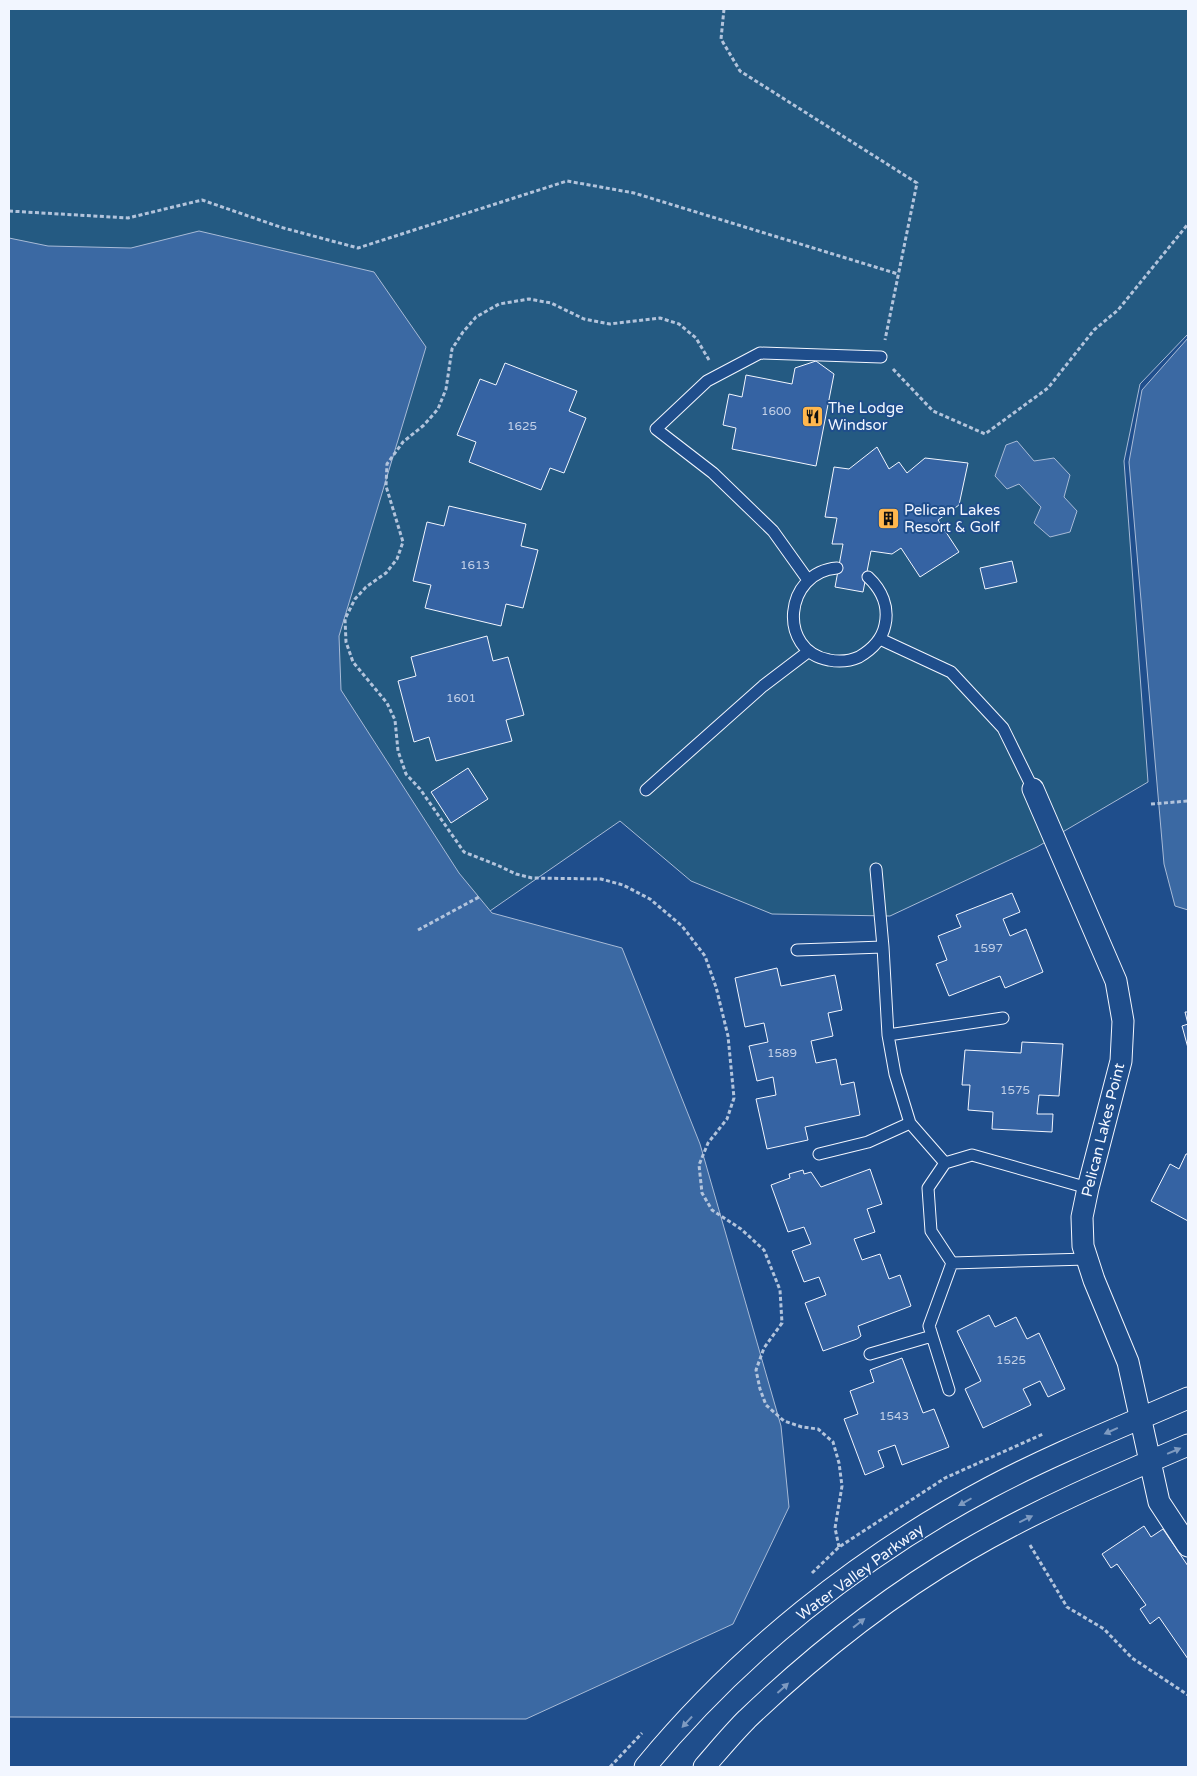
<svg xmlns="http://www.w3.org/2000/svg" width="1197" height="1776" font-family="'Varela Round',sans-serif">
  <rect width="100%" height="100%" fill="#1f4e8c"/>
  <path fill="#245a82" stroke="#a8bbd7" d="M9,9H1188V334L1140,384L1124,461L1148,782L1037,847L890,916L772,914L691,881L620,821L448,940L9,283Z"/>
  <path fill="#3b69a3" stroke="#a8bbd7" d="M199,231L374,272L426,347L339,636L341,690L459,873L492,913L622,948L700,1144L781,1426L789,1507L733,1624L526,1719L9,1717V238L48,246L131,248Z
    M1188,338V910L1175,906L1164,864L1129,462L1142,390Z
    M1017,441L1034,461L1054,458L1070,475L1064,497L1077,511L1070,532L1050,537L1034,523L1041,507L1019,484L1007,489L995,476L1006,445Z"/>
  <path fill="#3563a3" stroke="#f2f6ff" d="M816,361L834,374L816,466L732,449L736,428L723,425L729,394L742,397L746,375L792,384L795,368Z
    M505,363L577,391L569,411L586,418L564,473L550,468L541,490L469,462L476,442L457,435L480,379L496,385Z
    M877,447L889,469L899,462L907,473L925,458L968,463L959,505L938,520L959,552L920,577L901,548L892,554L871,551L863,592L835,587L843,544H832L837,518L825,517L834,467L849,469Z
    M449,506L526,524L521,546L538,550L523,608L506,604L501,626L425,608L431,585L413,581L427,522L444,526Z
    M1012,561L1017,582L985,589L980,568Z
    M487,636L493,661L508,657L524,715L506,720L512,741L436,761L429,737L414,742L398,681L416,676L411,657Z
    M468,768L488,799L451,823L431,792Z
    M1012,893L1020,912L1003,919L1010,936L1026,929L1043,972L1005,988L1000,976L949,996L936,964L947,960L938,936L961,927L956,915Z
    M777,968L781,986L835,975L842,1010L828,1013L833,1036L811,1041L816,1063L836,1059L841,1085L854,1082L860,1115L805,1127L808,1140L767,1149L756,1099L776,1095L773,1077L757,1081L749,1046L768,1042L764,1023L745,1027L735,978Z
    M1185,1012H1188V1048L1182,1026L1188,1024Z
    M1022,1042L1063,1044L1059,1096L1039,1095L1037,1114H1053L1052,1132L992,1129L993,1112L968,1110L970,1085H962L965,1050L1021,1053Z
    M1186,1154H1188V1221L1151,1201L1170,1164L1179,1169Z
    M870,1169L882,1204L867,1209L875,1232L854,1239L862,1260L880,1254L889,1279L900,1275L911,1306L858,1326L861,1336L857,1339L823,1351L805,1303L826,1295L819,1277L804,1282L792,1251L811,1244L804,1227L788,1232L771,1185L790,1178L789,1174L803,1170L804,1174L811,1172L821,1187Z
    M989,1315L995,1327L1016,1317L1027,1339L1039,1333L1065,1389L1048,1397L1040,1381L1023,1389L1031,1405L983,1428L965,1389L981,1381L957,1331Z
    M902,1358L923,1413L934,1409L949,1447L902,1465L895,1445L878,1451L884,1467L865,1475L844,1419L858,1414L850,1391L874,1382L870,1370Z
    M1144,1526L1151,1537L1163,1529L1188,1566V1659L1159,1617L1150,1624L1140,1609L1146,1605L1117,1564L1111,1568L1102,1554Z"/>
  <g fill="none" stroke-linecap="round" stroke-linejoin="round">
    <defs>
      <path id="service" d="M837,568C784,572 777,651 829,660C839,662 850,661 859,657C871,650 882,640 885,625C889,607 882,590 868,577
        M808,580L773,531L713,473L656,429L707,381L760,353L881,357
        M880,639L951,672L1003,728L1033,789
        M646,790L763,686L809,651
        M876,869L883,947L888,1035L895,1074L910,1123L945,1163
        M797,950L883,947
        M888,1035L1003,1018
        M819,1154L868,1142L910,1123
        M1087,1259L952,1263L931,1231L928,1188L945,1163L972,1155L1088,1188
        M870,1354L932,1336
        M949,1390L929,1326L952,1263"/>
      <path id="minor" d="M1033,789L1116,981L1123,1021L1121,1061L1088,1188L1082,1217L1083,1246L1094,1280L1128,1362L1159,1502L1188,1546
        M645,1767C738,1654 859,1557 989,1488C1053,1454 1121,1427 1188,1398
        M704,1767C718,1751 732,1734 747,1719C813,1656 887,1597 966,1551C1036,1510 1113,1477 1188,1445"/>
    </defs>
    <use href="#service" stroke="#f2f6ff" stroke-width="13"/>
    <use href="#minor" stroke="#f2f6ff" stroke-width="23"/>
    <path stroke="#b3c4dc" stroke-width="3" stroke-dasharray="4 2.5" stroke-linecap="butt" d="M724,9L721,39L740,71L917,183L885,340
      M9,211L128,218L202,200L280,227L358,248L567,181L634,193L898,274
      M709,360L696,338L679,324L660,318L610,324L584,319L551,303L529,299L499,304L476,317L463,332L452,349L446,389L438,409L424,425L403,442L387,464L386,486L403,542L397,559L386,573L366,587L355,599L345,619L346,642L353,662L387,703L395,720L398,751L406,774L420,789L464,852L497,865L516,874L532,878L601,879L623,885L650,899L682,926L705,956L716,987L728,1036L734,1098L727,1119L708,1143L699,1165L702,1193L712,1210L741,1229L764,1250L780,1290L782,1323L764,1348L756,1370L760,1389L766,1405L784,1421L802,1427L818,1429L833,1442L839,1463L842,1486L835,1528L839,1547
      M893,369L933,411L985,434L1048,388L1094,330L1118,310L1188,224
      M1151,804L1188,801
      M418,930L479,897
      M1030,1545L1067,1607L1104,1629L1132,1658L1188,1695
      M812,1573L839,1547L945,1478L1043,1434
      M610,1767L642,1733"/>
    <use href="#service" stroke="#1f4e8c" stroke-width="11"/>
    <use href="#minor" stroke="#1f4e8c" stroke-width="21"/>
  </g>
  <defs><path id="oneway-solid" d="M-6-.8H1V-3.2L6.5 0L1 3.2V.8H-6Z" transform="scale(1.25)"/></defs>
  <g fill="#7e9ac0">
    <use href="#oneway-solid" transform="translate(1111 1431) rotate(156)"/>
    <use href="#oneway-solid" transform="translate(1174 1451) rotate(-23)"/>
    <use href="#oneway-solid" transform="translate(965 1502) rotate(150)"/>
    <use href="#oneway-solid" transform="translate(1026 1519) rotate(-26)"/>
    <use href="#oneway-solid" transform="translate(859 1623) rotate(-38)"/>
    <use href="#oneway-solid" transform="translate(783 1688) rotate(-42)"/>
    <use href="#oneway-solid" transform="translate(687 1722) rotate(133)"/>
  </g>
  <defs>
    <symbol id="restaurant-square" viewBox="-11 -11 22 22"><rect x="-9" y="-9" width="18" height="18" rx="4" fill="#ffb74d" stroke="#1f4e8c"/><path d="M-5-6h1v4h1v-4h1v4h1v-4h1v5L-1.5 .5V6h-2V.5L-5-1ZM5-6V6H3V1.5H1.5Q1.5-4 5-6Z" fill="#111"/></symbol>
    <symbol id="building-square" viewBox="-11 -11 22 22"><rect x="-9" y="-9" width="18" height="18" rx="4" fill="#ffb74d" stroke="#1f4e8c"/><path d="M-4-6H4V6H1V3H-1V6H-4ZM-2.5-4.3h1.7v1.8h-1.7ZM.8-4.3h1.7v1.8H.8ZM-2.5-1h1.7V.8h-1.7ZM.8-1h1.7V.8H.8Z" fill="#111"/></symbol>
  </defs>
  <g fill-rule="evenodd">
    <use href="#restaurant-square" x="800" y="404" width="25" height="25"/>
    <use href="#building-square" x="876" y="506" width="25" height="25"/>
  </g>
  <g text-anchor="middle" stroke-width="4" stroke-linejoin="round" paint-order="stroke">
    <g font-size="12" fill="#c3d1e8">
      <text x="776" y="415">1600</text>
      <text x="522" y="430">1625</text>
      <text x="475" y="569">1613</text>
      <text x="461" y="702">1601</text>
      <text x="988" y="952">1597</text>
      <text x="782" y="1057">1589</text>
      <text x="1015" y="1094">1575</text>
      <text x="1011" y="1364">1525</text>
      <text x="894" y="1420">1543</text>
    </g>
    <g font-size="15" fill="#f2f6ff" stroke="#1f4e8c" text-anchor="start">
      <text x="828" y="413">The Lodge<tspan x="828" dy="17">Windsor</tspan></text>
      <text x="904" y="515">Pelican Lakes<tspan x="904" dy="17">Resort &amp; Golf</tspan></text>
    </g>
    <g font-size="15" fill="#f2f6ff" stroke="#1f4e8c">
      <text transform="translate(1103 1130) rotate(-76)" y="5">Pelican Lakes Point</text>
      <text transform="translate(860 1572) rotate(-36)" y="5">Water Valley Parkway</text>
    </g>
  </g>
  <rect width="1197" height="1776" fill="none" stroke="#f2f6ff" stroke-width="20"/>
</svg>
